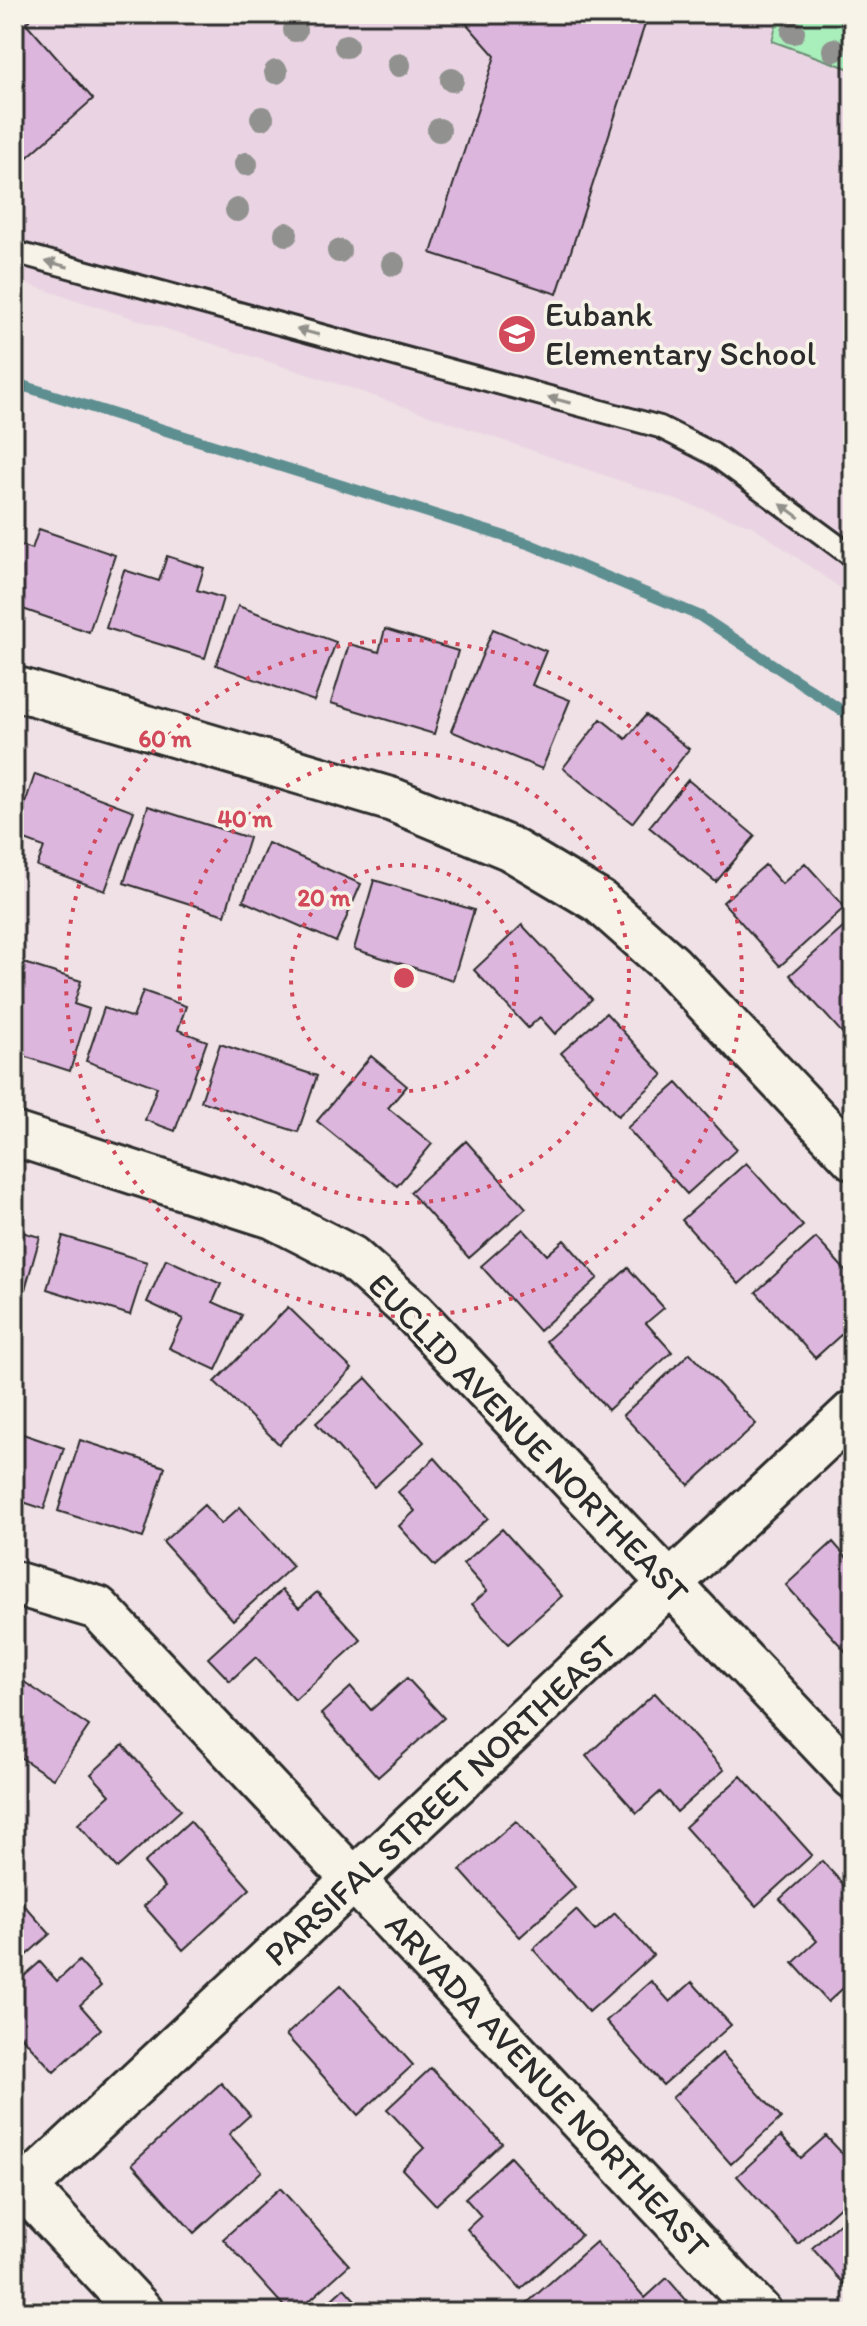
<svg xmlns="http://www.w3.org/2000/svg" width="867" height="2326" font-family="Itim,sans-serif">
  <rect width="100%" height="100%" fill="#efe1e5"/>
  <filter id="ink" filterUnits="userSpaceOnUse"><feTurbulence type="fractalNoise" baseFrequency=".0125" numOctaves="2"/><feDisplacementMap in="SourceGraphic" scale="16" xChannelSelector="R" yChannelSelector="G"/><feConvolveMatrix kernelMatrix="1 2 1 2 8 2 1 2 1" color-interpolation-filters="sRGB"/></filter>
  <g filter="url(#ink)">
    <path fill="#ead4e3" d="M14,14H853V597L752,526L347,387L14,280Z"/>
    <path fill="#a9efbb" stroke="#6a8d73" stroke-width="2" d="M779,14H853V70L772,41Z"/>
    <g fill="none" stroke-linecap="round" stroke-linejoin="round">
      <path stroke="#5d8e90" stroke-width="11" d="M14,383L529,544L700,616L853,718"/>
    </g>
    <path fill="#ddb6de" stroke="#2b2b2b" stroke-width="2" d="M14,14H36L26,23L93,99L14,169Z
      M458,14H643L647,18L557,294L431,253L495,56Z
      M39,529L115,555L89,632L14,606V543L32,549Z
      M167,556L204,568L197,590L223,598L205,658L106,628L124,570L159,581Z
      M238,606L336,642L314,701L216,665Z
      M385,629L458,651L434,734L331,703L349,644L379,652Z
      M493,629L546,651L532,685L570,700L542,769L451,731Z
      M646,715L689,749L632,823L563,768L601,719L626,739Z
      M35,774L134,811L105,891L37,866L44,847L14,836Z
      M688,780L755,836L716,882L649,827Z
      M148,806L249,838L225,915L124,883Z
      M268,843L361,884L336,942L243,901Z
      M805,863L845,907L780,966L723,902L765,865L782,884Z
      M374,880L474,910L453,980L354,949Z
      M853,919V1045L790,975Z
      M522,925L592,999L555,1034L540,1017L528,1028L474,970Z
      M14,960L81,981L74,1004L89,1009L70,1071L14,1053Z
      M143,991L186,1006L178,1030L207,1041L175,1131L145,1120L157,1087L86,1061L104,1008L133,1018Z
      M606,1013L663,1075L618,1116L561,1053Z
      M220,1044L317,1076L298,1132L201,1101Z
      M371,1056L407,1086L388,1108L432,1144L397,1186L317,1121Z
      M677,1083L737,1149L687,1194L627,1128Z
      M466,1141L526,1208L469,1258L410,1192Z
      M746,1163L803,1226L739,1284L682,1220Z
      M523,1229L547,1255L564,1240L598,1278L539,1331L481,1266Z
      M14,1230L40,1237L16,1321H14Z
      M63,1236L147,1262L130,1315L47,1289Z
      M816,1238L853,1279V1324L815,1358L756,1292Z
      M166,1259L221,1284L213,1302L242,1315L216,1370L169,1348L183,1319L147,1302Z
      M628,1268L664,1308L646,1323L672,1352L608,1410L546,1341Z
      M288,1307L352,1369L279,1444L215,1382Z
      M690,1353L756,1424L689,1485L623,1415Z
      M366,1378L424,1442L374,1487L316,1423Z
      M14,1431L64,1448L44,1509L14,1499Z
      M80,1440L165,1467L143,1538L58,1511Z
      M435,1458L488,1518L435,1566L399,1526L415,1511L398,1492Z
      M204,1505L221,1524L240,1507L293,1566L233,1620L163,1542Z
      M502,1529L562,1596L508,1644L472,1604L487,1591L463,1564Z
      M833,1542L853,1565V1648L847,1653L786,1585Z
      M282,1590L299,1608L317,1592L361,1640L295,1700L256,1657L230,1681L208,1658Z
      M14,1675L89,1726L53,1779L14,1753Z
      M407,1678L444,1718L378,1777L321,1714L351,1687L371,1710Z
      M655,1693L724,1770L677,1812L660,1792L637,1813L586,1756Z
      M123,1745L181,1810L117,1868L78,1824L110,1795L91,1774Z
      M741,1776L812,1855L756,1906L685,1827Z
      M190,1821L250,1889L183,1950L144,1906L165,1887L144,1863Z
      M516,1821L575,1887L520,1937L460,1870Z
      M822,1861L853,1895V1979L828,2002L793,1963L817,1941L780,1899Z
      M14,1894L50,1934L14,1966Z
      M576,1910L595,1931L615,1913L653,1955L589,2012L533,1949Z
      M79,1961L101,1986L80,2005L101,2029L54,2072L14,2028V1985L40,1962L57,1981Z
      M651,1981L670,2002L692,1982L731,2025L663,2085L606,2021Z
      M341,1985L413,2065L358,2115L286,2035Z
      M722,2053L781,2118L731,2164L672,2098Z
      M431,2068L502,2143L436,2205L402,2169L424,2148L387,2109Z
      M221,2083L250,2115L229,2134L262,2171L194,2233L132,2164Z
      M781,2136L801,2158L826,2136L853,2165V2195L798,2244L737,2176Z
      M510,2157L581,2235L521,2289L467,2229L481,2216L465,2198Z
      M280,2188L349,2265L297,2312H289L223,2239Z
      M853,2211V2294L812,2248Z
      M596,2242L645,2298L667,2278L687,2301L674,2312H535L527,2303Z
      M344,2288L366,2312H318Z"/>
    <g fill="none" stroke-linecap="round" stroke-linejoin="round">
      <defs>
        <path id="service" d="M14,252L660,427L713,454L853,557"/>
        <path id="minor" d="M14,688L393,800L509,848L600,902L671,965L853,1158
          M14,1134L273,1217L351,1257L413,1312L853,1777
          M14,1583L98,1608L760,2312
          M25,2188L853,1412"/>
        <path id="tertiary" d="M14,2176L141,2312"/>
      </defs>
      <use href="#service" stroke="#2b2b2b" stroke-width="26"/>
      <use href="#minor" stroke="#2b2b2b" stroke-width="48"/>
      <use href="#tertiary" stroke="#2b2b2b" stroke-width="50"/>
      <use href="#service" stroke="#f7f3e8" stroke-width="20"/>
      <use href="#minor" stroke="#f7f3e8" stroke-width="42"/>
      <use href="#tertiary" stroke="#f7f3e8" stroke-width="44"/>
    </g>
    <g fill="#91928f">
      <circle cx="295" cy="30" r="12"/>
      <circle cx="793" cy="32" r="12"/>
      <circle cx="346" cy="46" r="12"/>
      <circle cx="834" cy="50" r="12"/>
      <circle cx="399" cy="65" r="12"/>
      <circle cx="276" cy="72" r="12"/>
      <circle cx="452" cy="80" r="12"/>
      <circle cx="262" cy="118" r="12"/>
      <circle cx="439" cy="130" r="12"/>
      <circle cx="246" cy="164" r="12"/>
      <circle cx="237" cy="210" r="12"/>
      <circle cx="286" cy="234" r="12"/>
      <circle cx="339" cy="251" r="12"/>
      <circle cx="393" cy="264" r="12"/>
    </g>
    <defs><path id="oneway-solid" d="M-6-.8H1V-3.2L6.5 0L1 3.2V.8H-6Z" transform="scale(2)"/></defs>
    <g fill="#918f8a">
      <use href="#oneway-solid" transform="translate(57 264) rotate(-165)"/>
      <use href="#oneway-solid" transform="translate(308 332) rotate(-165)"/>
      <use href="#oneway-solid" transform="translate(559 400) rotate(-165)"/>
      <use href="#oneway-solid" transform="translate(790 511) rotate(-144)"/>
    </g>
  </g>
  <g fill="none" stroke="#d1495b" stroke-width="4" stroke-dasharray="4 8">
    <circle cx="404" cy="978" r="113"/>
    <circle cx="404" cy="978" r="225"/>
    <circle cx="404" cy="978" r="338"/>
  </g>
  <defs>
    <symbol id="school-disc" viewBox="-11 -11 22 22"><circle r="9.5" fill="#d1495b" stroke="#f7f3e8"/><path d="M0-5L7-2L0 1L-7-2ZM-4 1L0 2.5L4 1V4Q0 6-4 4Z" fill="#fff"/></symbol>
  </defs>
  <g fill-rule="evenodd">
    <use href="#school-disc" x="495" y="312" width="44" height="44"/>
  </g>
  <g text-anchor="middle" stroke-width="7" stroke-linejoin="round" paint-order="stroke">
    <g font-size="34" fill="#2b2b2b" stroke="#f7f3e8" text-anchor="start">
      <text x="545" y="326">Eubank<tspan x="545" dy="39">Elementary School</tspan></text>
    </g>
    <g font-size="34" fill="#2b2b2b" stroke="#f7f3e8">
      <text transform="translate(529 1438) rotate(46)" y="12">EUCLID AVENUE NORTHEAST</text>
      <text transform="translate(440 1800) rotate(-43)" y="12">PARSIFAL STREET NORTHEAST</text>
      <text transform="translate(548 2085) rotate(47)" y="12">ARVADA AVENUE NORTHEAST</text>
    </g>
  </g>
  <circle cx="404" cy="978" r="12" fill="#d1495b" stroke="#f7f3e8" stroke-width="4"/>
  <g font-size="24" text-anchor="middle" font-weight="bold" fill="#d1495b" stroke="#f7f3e8" stroke-width="7" stroke-linejoin="round" paint-order="stroke">
    <text x="165" y="747">60 m</text>
    <text x="245" y="827">40 m</text>
    <text x="324" y="906">20 m</text>
  </g>
  <rect width="867" height="2326" fill="none" stroke="#f7f3e8" stroke-width="48"/>
  <rect x="24" y="24" width="819" height="2278" fill="none" stroke="#2b2b2b" stroke-width="3" filter="url(#ink)"/>
</svg>
